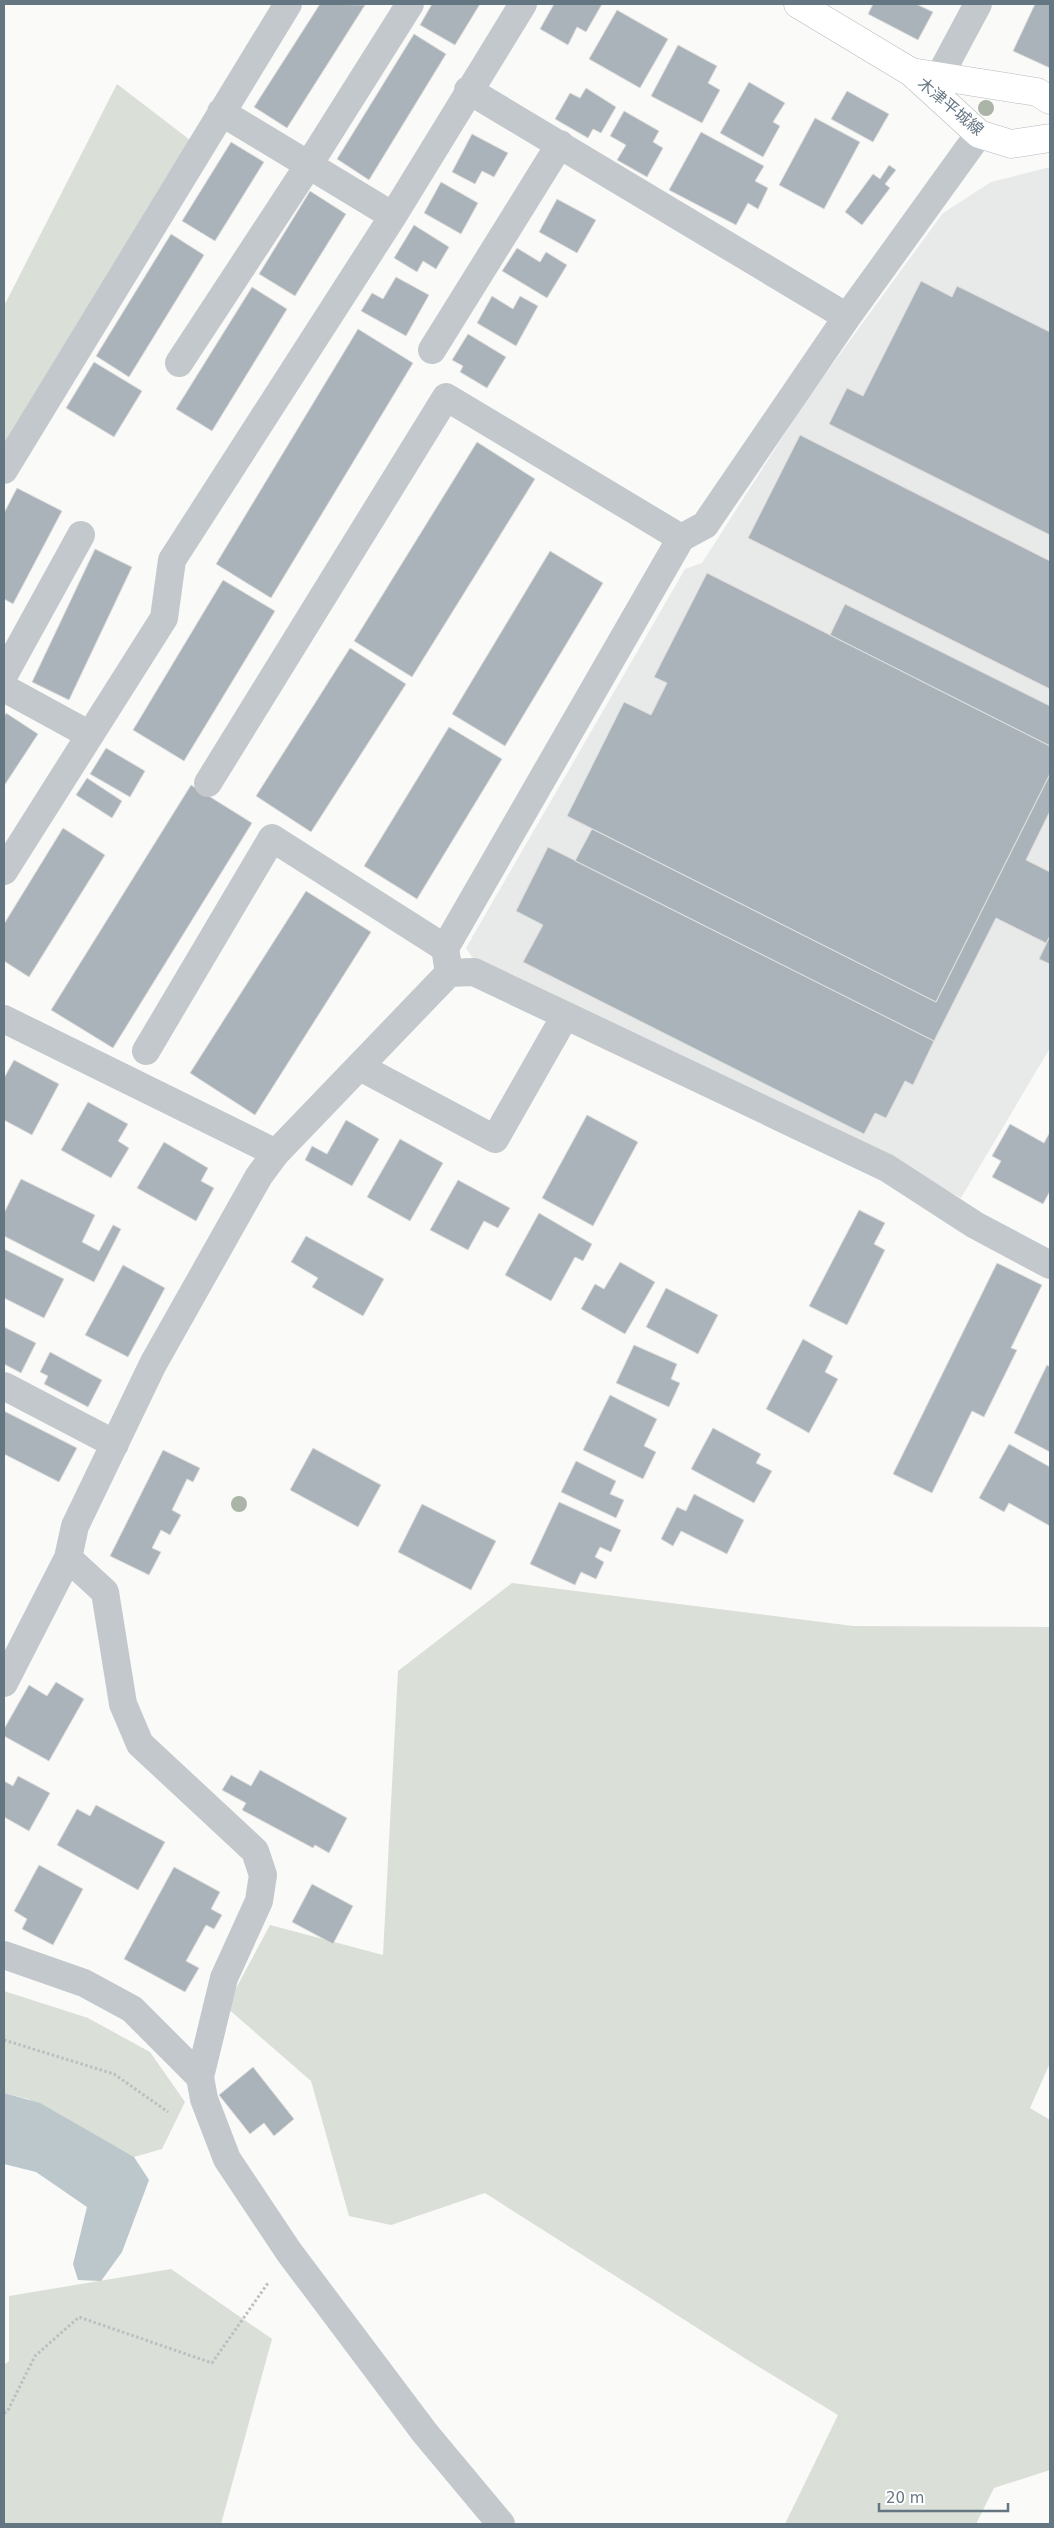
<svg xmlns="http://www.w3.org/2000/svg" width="1054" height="2528" font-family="'DejaVu Sans','Noto Sans JP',sans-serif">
  <rect width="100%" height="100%" fill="#fafaf8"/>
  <path fill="#e8e9e9" d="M1050,167V1048L961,1198L848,1137L472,957L466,948L685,569L702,563L807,399L943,213L991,182Z"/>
  <path fill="#dadfd7" d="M117,84L190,140L4,470V306Z
    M512,1583L853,1626L1050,1627V2063L1030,2108L1050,2120V2470L994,2488L976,2524H785L838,2415L746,2359L485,2193L391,2225L349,2216L311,2081L226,2007L270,1925L383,1955L398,1671Z
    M4,1991L88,2018L150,2052L185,2102L162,2149L134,2157L28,2099L4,2093Z
    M171,2269L272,2339L221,2524H4V2365L9,2361V2296Z"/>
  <path fill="#bbc7cb" d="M4,2093L40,2103L134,2157L149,2180L122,2252L101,2281L78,2280L73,2264L87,2207L36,2172L4,2164Z"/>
  <path fill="#aab3b9" stroke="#dcdcda" d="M320,4L365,5L287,128L254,107Z
    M432,4H480L455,45L420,25Z
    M554,4H602L586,32L577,27L568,45L540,29Z
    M873,4H916L933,12L918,40L868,14Z
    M1035,4H1050V68L1013,51Z
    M617,10L668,39L640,88L589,59Z
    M414,34L446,54L369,180L337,159Z
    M678,45L717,66L708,83L720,90L702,123L651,96Z
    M749,82L785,103L773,122L780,126L763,157L720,133Z
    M586,88L616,107L601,133L593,129L588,138L555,119L570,93L580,98Z
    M847,91L889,114L873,142L831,119Z
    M624,111L659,131L653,142L663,148L647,177L617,160L626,145L610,136Z
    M815,118L860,142L824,209L779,185Z
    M701,132L764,166L755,181L768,188L758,209L748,203L736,225L669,190Z
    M472,134L508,153L494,177L482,171L475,184L452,172Z
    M231,142L264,162L215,241L182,221Z
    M889,165L896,170L885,184L890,188L862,225L845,212L873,174L880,179Z
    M441,182L478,203L461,234L424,213Z
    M310,191L346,214L295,296L259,274Z
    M557,199L596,220L577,253L539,232Z
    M414,225L449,247L436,269L423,261L417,272L394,258Z
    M171,234L204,255L129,377L96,356Z
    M517,248L540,262L546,252L567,265L547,298L502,271Z
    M396,277L429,295L406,336L361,311L372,293L383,299Z
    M921,281L952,297L957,286L1050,332V535L829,424L847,388L863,396Z
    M252,287L287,309L212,431L176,409Z
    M492,296L513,309L520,296L538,306L516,346L477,323Z
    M358,329L413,363L271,598L216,564Z
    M468,334L506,357L487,388L460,372L463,366L452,360Z
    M94,362L142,391L114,437L66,408Z
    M800,435L1050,561V689L748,538Z
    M477,442L535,479L412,677L354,641Z
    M17,488L62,511L13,604L4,599V513Z
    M95,549L132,567L69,700L32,682Z
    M550,551L603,583L505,746L452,714Z
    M707,573L1050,746V774L936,1002L567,816L624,702L651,715L667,683L654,677Z
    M223,580L275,611L184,761L133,730Z
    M845,604L1050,706V746L830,635Z
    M350,648L406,684L311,832L256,796Z
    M6,713L38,734L4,786V717Z
    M449,727L502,759L417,899L364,866Z
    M106,748L145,771L130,797L90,774Z
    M1050,774V811L1026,860L1050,872V936L1046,943L996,918L934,1041L575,861L592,829L936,1002Z
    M87,778L122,801L112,818L76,795Z
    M191,785L252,823L113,1048L51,1010Z
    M63,828L105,855L29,977L4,961V924Z
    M548,847L934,1041L913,1085L905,1081L886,1118L875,1113L864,1134L523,962L543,925L516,911Z
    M306,891L371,932L255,1115L190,1073Z
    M1050,936V964L1039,959Z
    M14,1060L59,1084L32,1135L4,1120V1078Z
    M88,1102L128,1124L118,1141L129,1148L111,1178L61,1150Z
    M587,1115L638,1142L593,1226L542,1198Z
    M346,1120L379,1139L352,1186L305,1160L312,1146L327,1154Z
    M1010,1124L1044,1143L1050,1132V1191L1043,1204L992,1177L1001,1161L992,1156Z
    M400,1139L443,1163L410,1221L367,1197Z
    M164,1142L208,1168L201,1181L214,1188L196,1221L137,1188Z
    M21,1179L95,1215L82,1242L99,1251L113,1225L121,1229L94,1282L4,1236V1213Z
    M458,1180L510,1208L498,1228L484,1221L468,1250L430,1230Z
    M859,1210L885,1223L874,1244L885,1250L847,1325L809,1306Z
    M539,1213L592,1244L583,1261L575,1257L551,1301L505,1275Z
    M306,1236L384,1279L363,1316L312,1287L318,1278L291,1262Z
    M4,1249L64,1279L44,1318L4,1298Z
    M620,1262L655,1282L625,1334L581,1309L595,1284L604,1289Z
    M997,1263L1042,1285L1011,1348L1017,1350L984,1417L972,1411L932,1493L893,1474Z
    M123,1265L165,1288L128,1357L85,1335Z
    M666,1288L718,1315L698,1354L646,1327Z
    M4,1327L36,1343L21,1373L4,1364Z
    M803,1339L833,1356L825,1372L838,1379L809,1433L766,1409Z
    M634,1345L677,1364L671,1379L680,1383L669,1407L616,1383Z
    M50,1352L102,1380L88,1407L44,1384L48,1376L40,1372Z
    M1047,1365L1050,1367V1452L1014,1433Z
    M610,1395L657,1419L644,1446L656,1452L643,1479L583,1450Z
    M4,1411L77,1448L59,1482L4,1454Z
    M713,1428L761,1454L756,1463L772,1471L754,1503L691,1469Z
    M1009,1444L1050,1467V1526L1009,1503L1004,1512L979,1498Z
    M313,1448L381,1485L358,1527L290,1490Z
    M163,1450L200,1468L193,1482L187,1479L172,1510L181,1515L170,1535L161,1530L152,1548L161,1552L149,1575L110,1556Z
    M576,1461L616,1481L610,1494L624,1500L616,1518L561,1492Z
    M694,1494L744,1520L727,1554L681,1531L673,1546L661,1539L677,1507L686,1511Z
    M559,1502L621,1530L611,1552L600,1547L595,1557L604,1562L596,1579L581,1572L575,1585L530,1564Z
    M422,1504L496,1541L471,1590L398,1552Z
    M56,1682L84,1699L49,1761L4,1736V1729L29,1685L47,1696Z
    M260,1770L347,1818L329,1853L315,1845L313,1848L242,1810L246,1803L222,1790L231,1775L251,1786Z
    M18,1776L50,1793L29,1831L4,1817V1781L13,1786Z
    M96,1805L165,1842L138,1890L57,1845L77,1809L90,1816Z
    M39,1865L83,1889L53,1945L22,1929L27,1919L14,1911Z
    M174,1867L220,1892L211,1909L222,1915L214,1929L206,1925L186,1961L199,1968L185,1992L124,1959Z
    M312,1884L353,1906L333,1944L292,1922Z
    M253,2067L294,2119L274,2136L264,2123L250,2134L219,2095Z"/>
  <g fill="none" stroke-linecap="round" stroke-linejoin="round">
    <defs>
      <path id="major" d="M798,4L911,72L979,134L1011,144L1050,138
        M911,72L1037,92L1050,100"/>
    </defs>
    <use href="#major" stroke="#b5babe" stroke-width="29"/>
    <path stroke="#bbbfc2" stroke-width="3" stroke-dasharray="2.5 2.5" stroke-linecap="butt" d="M4,2040L114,2074L168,2112
      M4,2413L7,2412L35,2356L79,2317L212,2363L268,2283"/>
    <path stroke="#c3c8cc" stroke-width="28" d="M939,77L978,4
      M468,90L847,317
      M221,112L393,216
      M432,350L560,144
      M179,363L308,166L410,4
      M4,470L288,4
      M4,675L81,535
      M4,688L90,735
      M208,783L446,397L681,538
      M4,871L164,618L172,560L393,216L523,4
      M449,973L474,972L887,1168L975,1225L1050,1265
      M4,1019L276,1153
      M146,1051L272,838L445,948
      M360,1067L495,1139L565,1016
      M4,1386L115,1444
      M68,1558L105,1592L123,1704L140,1744L255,1851L263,1875L259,1901L224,1978L200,2077
      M4,1683L68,1558L75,1526L153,1364L259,1176L276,1153L449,973L445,948L681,538L705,525L847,317L979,134
      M4,1955L84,1983L132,2009L200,2077L204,2099L227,2159L289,2252L425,2433L501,2524"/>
    <use href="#major" stroke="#fff" stroke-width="28"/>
  </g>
  <g fill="#aab4a7">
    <circle cx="986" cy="108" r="8"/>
    <circle cx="239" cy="1504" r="8"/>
  </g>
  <g text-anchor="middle" stroke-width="5" stroke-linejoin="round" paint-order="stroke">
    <g font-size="16" fill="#657683" stroke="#fff">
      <text transform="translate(951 106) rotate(40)" y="6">木津平城線</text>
    </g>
  </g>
  <rect width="1054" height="2528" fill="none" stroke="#657683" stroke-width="10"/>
  <path d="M879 2503v8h129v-8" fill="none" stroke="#657683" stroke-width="2.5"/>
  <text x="886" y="2503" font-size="15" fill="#657683" stroke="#ffffff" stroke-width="4" paint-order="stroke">20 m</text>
</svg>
